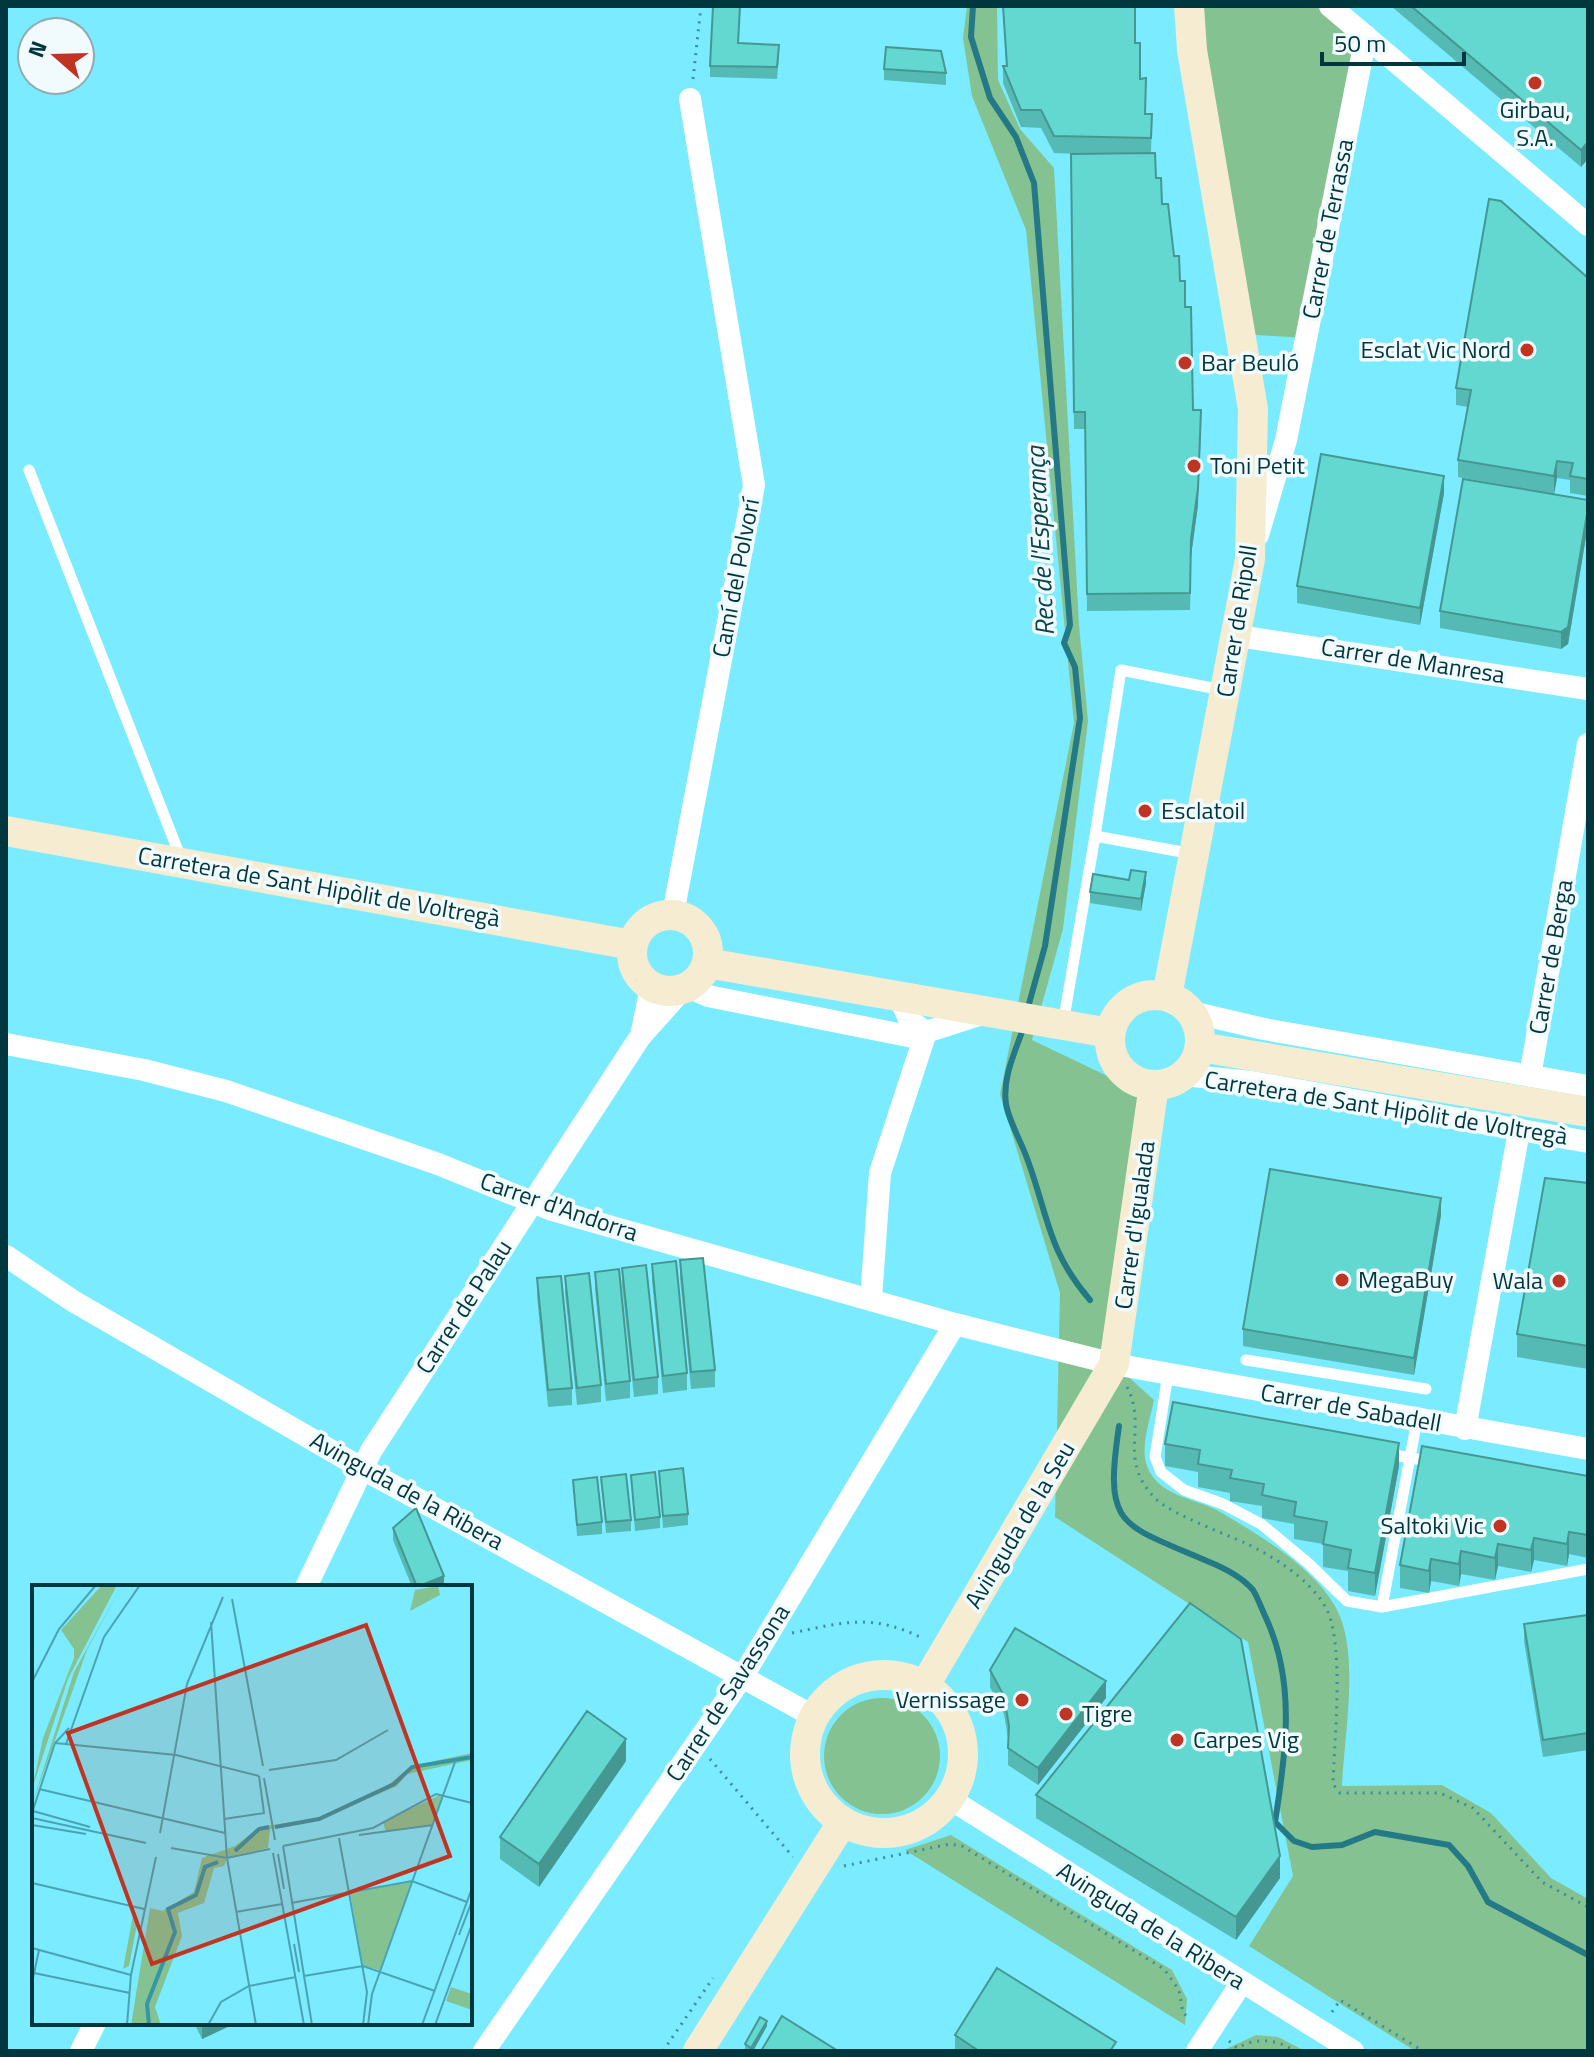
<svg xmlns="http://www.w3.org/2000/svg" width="1594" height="2057" font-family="'Titillium Web',sans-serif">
  <rect width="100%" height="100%" fill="#7bebff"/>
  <path fill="#84c391" d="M967,6H997L998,80L1020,129L1054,168L1079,625L1088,721L1063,929L1032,1040L1145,1094L1114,1364L1154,1400C1150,1420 1140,1447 1147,1466C1159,1498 1198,1498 1222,1513C1260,1536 1312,1566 1335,1606C1361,1651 1344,1735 1342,1786L1442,1785L1491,1813L1551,1878L1588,1899V2051H1415L1249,1946L1293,1876L1248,1642L1055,1517L1060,1293L1000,1094L1074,723L1026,230L972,96L963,38Z
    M1189,6H1330L1366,36L1306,338L1242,334Z
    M824 1756a58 58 0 1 1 116 0a58 58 0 1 1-116 0Z
    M951,1835L1172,1970L1187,1999L1185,2025L905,1850Z
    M1256,2035L1278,2037L1305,2051L1226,2049Z"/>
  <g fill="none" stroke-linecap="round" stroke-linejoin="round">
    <path stroke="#247987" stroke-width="6" d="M973,6L971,37L990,98L1016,137L1034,183L1070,625L1064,643L1075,667L1080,718L1045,946L1027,1011
      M1024,1026C1016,1050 1002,1077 1006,1104C1009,1122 1022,1143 1028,1161C1049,1219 1048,1251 1090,1300
      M1119,1426C1104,1528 1119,1523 1207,1561C1222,1567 1242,1577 1253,1590C1258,1598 1262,1610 1266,1618C1296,1683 1286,1753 1275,1822L1294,1841L1312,1847L1342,1845L1375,1832L1449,1845L1468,1866L1488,1902L1588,1955"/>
    <path stroke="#3c8e9c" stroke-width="3" stroke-dasharray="2 6" stroke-linecap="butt" d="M693,79L701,6
      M1127,1387C1149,1429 1115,1459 1157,1500C1172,1514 1225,1534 1245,1543C1273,1556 1311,1580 1326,1608C1345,1643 1334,1742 1333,1784L1340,1793H1440L1473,1808L1542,1882L1588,1907
      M792,1633C845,1622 873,1613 924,1639
      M710,1759L793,1857
      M844,1866L950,1844L962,1846L1164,1969L1179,1990L1183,2013L1191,2019
      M1332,2012L1340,2000L1423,2051
      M1229,2041L1237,2048C1257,2037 1276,2039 1295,2051
      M663,2051L713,1978"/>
    <path stroke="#fff" stroke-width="11" d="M29,470L182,861
      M1095,836L1121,670L1222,690
      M1063,1024L1095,836L1193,854
      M1246,1360L1426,1389
      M1168,1374L1155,1457L1161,1472L1184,1490L1223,1504L1261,1524L1308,1563L1347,1601L1382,1607L1588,1569
      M1388,1454L1434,1462
      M1382,1607L1417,1420"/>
    <path stroke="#fff" stroke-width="22" d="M1330,6L1588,225
      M1258,535L1286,440L1366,36
      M1238,636L1588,689
      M673,914L754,485L690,99
      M687,987L708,996L923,1039
      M898,995L910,1021L926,1032L985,1013
      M1191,1012L1264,1029L1588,1086
      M641,1036L651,987
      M6,1044L144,1070L226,1091L438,1164L552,1210L955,1324L1114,1364L1588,1449
      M1183,1075L1252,1082L1588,1142
      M1530,1076L1588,744
      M6,1256L73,1301L363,1469L813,1716
      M871,1299L880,1173L926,1032
      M1465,1429L1519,1131
      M306,1587L371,1451L640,1037L682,990
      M950,1799L1353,2051
      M81,2051L95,2023
      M484,2051L743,1676L955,1324
      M1197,2051L1242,1982"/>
    <path stroke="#f5ecd1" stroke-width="30" d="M6,831L632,945
      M632 953a38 38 0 1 1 76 0a38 38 0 1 1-76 0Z
      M707,963L1110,1033
      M1110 1040a45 45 0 1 1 90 0a45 45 0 1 1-90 0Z
      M1167,996L1250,559L1253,409L1192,50L1189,6
      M1200,1047L1588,1112
      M805 1754a79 79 0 1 1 158 0a79 79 0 1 1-158 0Z
      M925,1685L1114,1364L1154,1085
      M698,2051L842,1823"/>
  </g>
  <path fill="#55bab4" d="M1003,6L1135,43L1146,114H1152L1151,153L1156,178L1185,307L1198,505L1191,556L1190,610L1087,611L1085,429H1074L1071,154H1080L1054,153L1041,128L1021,127L1003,83V66H1006Z
    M1391,6H1588L1581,167Z
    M740,16L738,43L779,57L777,79L710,77V66Z
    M884,69L946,73V85L884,80Z
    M1588,278V496L1570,493V480L1557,478L1554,494L1458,477V460L1468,407L1456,405V388Z
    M1444,493L1420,625L1297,603V586Z
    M1588,500V525L1568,644L1561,649L1440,628V611Z
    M1146,883L1141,911L1090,903V892Z
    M1588,1183V1369L1517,1357V1334Z
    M1441,1215L1414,1375L1243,1346V1329Z
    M680,1260L715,1370V1387L691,1389L680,1278Z
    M652,1264L687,1373V1390L663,1393L652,1281Z
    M622,1268L658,1377V1394L634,1397L622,1285Z
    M595,1272L630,1381V1398L606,1401L595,1289Z
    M565,1276L601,1385V1402L577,1405L565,1293Z
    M537,1278L572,1388V1405L548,1407L537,1296Z
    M1165,1444L1399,1466L1375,1596L1348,1591V1571L1323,1567V1544L1294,1539V1524L1262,1518V1506L1230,1501V1493L1198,1487V1472L1165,1466Z
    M659,1471L688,1514V1525L663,1528Z
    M631,1475L660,1517V1528L635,1531Z
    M1588,1476V1558L1569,1554L1567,1566L1534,1560L1531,1572L1498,1566L1495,1580L1461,1574L1459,1586L1431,1581L1429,1593L1400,1588V1565Z
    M601,1477L631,1520V1531L606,1533Z
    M573,1480L602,1522V1534L577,1536Z
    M393,1528L444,1587H412L393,1540Z
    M1588,1615V1750L1543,1757L1524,1641V1624Z
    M990,1670L1106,1698L1038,1785L1008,1765V1738L1004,1714L990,1687Z
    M626,1761L539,1887L500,1859V1837Z
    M1036,1795L1280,1878L1236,1940L1036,1818Z
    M194,2023H236L202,2039Z
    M767,2026L753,2051L745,2050V2044Z
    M955,2035L1116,2051H955Z"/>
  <path fill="#459792" d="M1588,142V159L1581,167V150Z
    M1201,427L1198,505L1191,556L1190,610L1191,539Z
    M1557,461V478L1554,494V476Z
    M1444,476V493L1420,625V608Z
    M1588,508V525L1568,644L1561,649V632Z
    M1146,872V883L1141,911V899Z
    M1441,1198V1215L1414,1375V1358Z
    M1399,1443V1466L1375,1596V1573Z
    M1569,1532V1554L1567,1566V1544Z
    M1534,1538V1560L1531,1572V1550Z
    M1498,1544V1566L1495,1580V1558Z
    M1461,1551V1574L1459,1586V1564Z
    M1431,1559V1581L1429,1593V1571Z
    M444,1576V1587H417Z
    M1106,1681V1698L1038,1785V1768Z
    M626,1739V1761L539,1887V1864Z
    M1280,1856V1878L1236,1940V1917Z
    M767,2021V2026L753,2051H751V2048Z
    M202,2023H236L202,2039Z"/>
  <path fill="#63d8d1" stroke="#459792" stroke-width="2" d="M713,6H740L738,43L779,45L777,67L710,66Z
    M1003,6H1135V43H1140V79L1146,78L1145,114H1152L1151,138L1054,136L1041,110H1021L1003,66H1007Z
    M1411,6H1588V142L1581,150Z
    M886,47L941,51L946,73L884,69Z
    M1155,153L1156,178H1161L1162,204H1168L1174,256H1179L1180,281H1185V307H1191L1193,410H1201L1198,488L1191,539L1190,593L1087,594L1085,412H1074L1071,154Z
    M1489,199L1501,201L1588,278V479L1570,476L1573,463L1557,461L1554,476L1458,460L1471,390L1456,388Z
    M1321,454L1444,476L1420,608L1297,586Z
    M1463,479L1588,500V508L1568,627L1561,632L1440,611Z
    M1131,870L1146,872L1141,899L1090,892L1093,874L1129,880Z
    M1270,1169L1441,1198L1414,1358L1243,1329Z
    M1545,1178L1588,1183V1346L1517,1334Z
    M703,1258L715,1370L691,1372L680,1260Z
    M676,1261L687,1373L663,1376L652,1264Z
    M646,1265L658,1377L634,1380L622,1268Z
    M619,1269L630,1381L606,1384L595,1272Z
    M589,1273L601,1385L577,1388L565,1276Z
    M561,1276L572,1388L548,1390L537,1278Z
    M1173,1402L1399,1443L1375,1573L1348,1568L1351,1550L1323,1544L1327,1522L1294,1516L1296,1502L1262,1495L1264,1484L1230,1478L1232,1470L1198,1464L1200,1450L1165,1444Z
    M1422,1446L1588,1476V1535L1569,1532L1567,1544L1534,1538L1531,1550L1498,1544L1495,1558L1461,1551L1459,1564L1431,1559L1429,1571L1400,1565Z
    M683,1468L688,1514L663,1516L659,1471Z
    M655,1472L660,1517L635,1520L631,1475Z
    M626,1474L631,1520L606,1522L601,1477Z
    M597,1477L602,1522L577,1525L573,1480Z
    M416,1508L444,1576L417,1587L393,1528Z
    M1190,1603L1241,1639L1280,1856L1236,1917L1036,1795Z
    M1588,1615V1733L1543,1740L1524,1624Z
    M1015,1628L1106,1681L1038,1768L1008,1748L1009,1726L1004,1696L990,1670Z
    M587,1711L626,1739L539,1864L500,1837Z
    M997,1968L1116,2042L1110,2051H979L955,2035Z
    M782,2016L838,2051H761Z
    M760,2017L767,2021L751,2048L745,2044Z"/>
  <g fill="#c03424" stroke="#f1fbfd" stroke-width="3">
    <circle cx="1535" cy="83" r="8"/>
    <circle cx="1527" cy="350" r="8"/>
    <circle cx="1185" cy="363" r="8"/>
    <circle cx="1194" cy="466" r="8"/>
    <circle cx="1145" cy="811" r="8"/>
    <circle cx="1342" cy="1280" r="8"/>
    <circle cx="1559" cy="1281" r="8"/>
    <circle cx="1500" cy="1526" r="8"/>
    <circle cx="1022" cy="1700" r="8"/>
    <circle cx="1066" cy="1714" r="8"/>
    <circle cx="1177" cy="1740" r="8"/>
  </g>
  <g text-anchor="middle" stroke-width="7" stroke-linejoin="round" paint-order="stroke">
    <g font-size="24" fill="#00363e" stroke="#f1fbfd" text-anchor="start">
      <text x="1535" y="118" text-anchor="middle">Girbau,<tspan x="1535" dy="28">S.A.</tspan></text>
      <text x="1511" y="358" text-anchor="end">Esclat Vic Nord</text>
      <text x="1201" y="371">Bar Beuló</text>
      <text x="1210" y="474">Toni Petit</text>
      <text x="1161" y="819">Esclatoil</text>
      <text x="1358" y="1288">MegaBuy</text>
      <text x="1543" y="1289" text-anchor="end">Wala</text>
      <text x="1484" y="1534" text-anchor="end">Saltoki Vic</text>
      <text x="1006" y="1708" text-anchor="end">Vernissage</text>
      <text x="1082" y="1722">Tigre</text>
      <text x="1193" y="1748">Carpes Vig</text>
    </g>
    <g font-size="24" fill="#00363e" stroke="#f1fbfd">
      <text transform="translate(1328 229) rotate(-79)" y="8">Carrer de Terrassa</text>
      <text transform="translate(736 578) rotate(-79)" y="8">Camí del Polvorí</text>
      <text transform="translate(1237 621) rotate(-81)" y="8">Carrer de Ripoll</text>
      <text transform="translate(1413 661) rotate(9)" y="8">Carrer de Manresa</text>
      <text transform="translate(319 887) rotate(10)" y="8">Carretera de Sant Hipòlit de Voltregà</text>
      <text transform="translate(1551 957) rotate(-80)" y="8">Carrer de Berga</text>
      <text transform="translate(1386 1108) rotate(9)" y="8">Carretera de Sant Hipòlit de Voltregà</text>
      <text transform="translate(559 1207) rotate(19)" y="8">Carrer d'Andorra</text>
      <text transform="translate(1135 1225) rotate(-82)" y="8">Carrer d'Igualada</text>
      <text transform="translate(464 1307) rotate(-57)" y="8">Carrer de Palau</text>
      <text transform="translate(1351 1408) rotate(10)" y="8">Carrer de Sabadell</text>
      <text transform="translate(407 1491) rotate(29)" y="8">Avinguda de la Ribera</text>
      <text transform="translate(1020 1525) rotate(-59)" y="8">Avinguda de la Seu</text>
      <text transform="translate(728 1693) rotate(-57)" y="8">Carrer de Savassona</text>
      <text transform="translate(1151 1926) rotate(32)" y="8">Avinguda de la Ribera</text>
    </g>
    <g font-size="26" font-style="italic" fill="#0a454e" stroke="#f1fbfd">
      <text transform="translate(1040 541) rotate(-93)" y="9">Rec de l'Esperança</text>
    </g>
  </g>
  <g transform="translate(32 1585)">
    <rect width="440" height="440" fill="#7bebff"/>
    <path d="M70,0H85L36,94L0,204L11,153L42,73V64L29,45ZM90,0L55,65L0,220L42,87ZM406,1L408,10L378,26L383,5ZM440,168V175L375,189L365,201L287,235L238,244L236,263L195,273L192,281L182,283L172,318L146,328L150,351L123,422L129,440H99L118,323L131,326L162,307L170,273L203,261L228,242L286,233L355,201L379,181ZM412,208L401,240L354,247L351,237ZM380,296L348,385L331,381L318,307ZM102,325L106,334L97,381L91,384ZM419,402L440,409V425L414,416Z" fill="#84c391"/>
    <path fill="none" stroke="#3496a6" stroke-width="4" d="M243,242L287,234L362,199L380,182L440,172M203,266L227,244L237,242M117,440L115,419L143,347L136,324L164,310L173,282L186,277"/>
    <path fill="none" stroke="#4aa3b2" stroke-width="2" d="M200,14L231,181M179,37L195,273L224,440M0,97L27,44L64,0M23,158L144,170L227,191M34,159L72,52L108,0M237,185L304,175L356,145M227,191L232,228M232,193L243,255M7,204L193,248M1,226L58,242M0,228L23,158L37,143M0,233L114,258M192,234L233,228M0,240L54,249M128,248L155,99L191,12M327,250L401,240M307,253L335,407L331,440M251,261L341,243L404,209L440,218M251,261L280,440M139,263L195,273L238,264M241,268L272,440M246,269L252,304M0,298L112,324M259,318L380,296L435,317M204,327L250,319M427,350L440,316M262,359L267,387M0,363L99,390M2,388L98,408M272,391L331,381L403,406M0,398L7,365M95,440L99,390L124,272M176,440L189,417L217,401L264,392M336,440L340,409L423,177M390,440L440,303M403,440L440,339"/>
    <path fill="#c03424" fill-opacity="0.15" stroke="#c03424" stroke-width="4" d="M334,40L418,271L120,379L36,148Z"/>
    <rect width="440" height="440" fill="none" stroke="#00363e" stroke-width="4"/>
  </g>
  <rect width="1594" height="2057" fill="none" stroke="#00363e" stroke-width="16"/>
  <g transform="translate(56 56) rotate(290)"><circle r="38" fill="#f1fbfd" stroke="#91acb1" stroke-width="2"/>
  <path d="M0-6L14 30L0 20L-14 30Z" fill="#c03424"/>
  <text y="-12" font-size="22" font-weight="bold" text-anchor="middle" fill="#00363e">N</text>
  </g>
  <path d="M1322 52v12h142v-12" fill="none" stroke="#00363e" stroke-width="4"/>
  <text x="1334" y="52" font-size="24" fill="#00363e" stroke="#f1fbfd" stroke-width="6" paint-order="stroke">50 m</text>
</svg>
